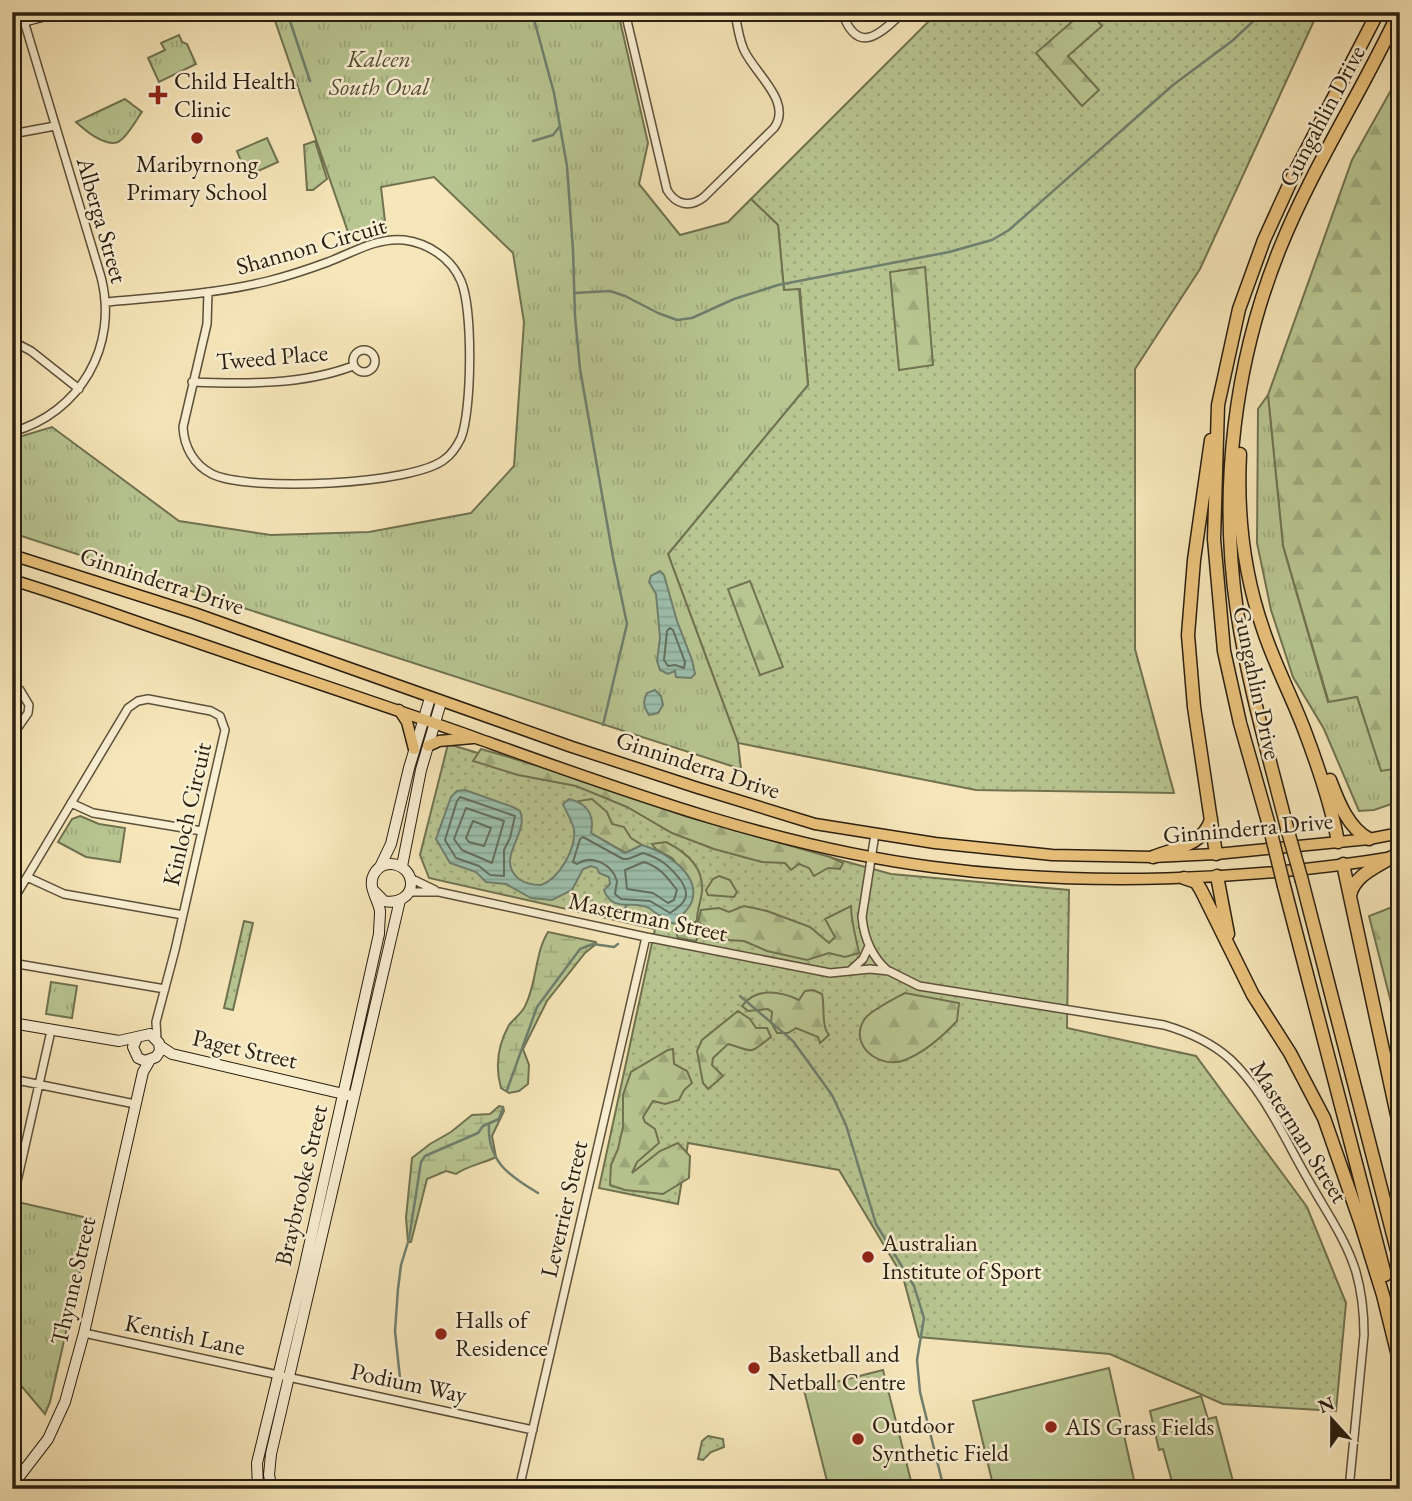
<svg xmlns="http://www.w3.org/2000/svg" width="1412" height="1501" font-family="'EB Garamond',serif">
  <defs>
    <pattern id="grass-dots" width="8" height="8" patternUnits="userSpaceOnUse" patternTransform="scale(1.75)"><rect width="8" height="8" fill="#b8c692"/><path d="M2 2h.1M6 6h.1" fill="none" stroke="#9eaa7d" stroke-width="1.8" stroke-linecap="round"/></pattern>
    <pattern id="forest-firs" width="22" height="20" patternUnits="userSpaceOnUse" patternTransform="scale(1.75)"><rect width="22" height="20" fill="#b8c692"/><path d="M5 1l3.5 6h-7zM16 11l3.5 6h-7z" fill="#9eaa7d"/></pattern>
    <pattern id="wetland-marsh" width="20" height="14" patternUnits="userSpaceOnUse" patternTransform="scale(1.75)"><rect width="20" height="14" fill="#b8c692"/><path d="M1 5h8M5 5V1M11 12h8M15 12V8" fill="none" stroke="#9eaa7d"/></pattern>
    <pattern id="park-tufts" width="24" height="20" patternUnits="userSpaceOnUse" patternTransform="scale(1.75)"><rect width="24" height="20" fill="#b8c692"/><path d="M3 7l-1-3M5 7V3M7 7l1-3M15 17l-1-3M17 17v-4M19 17l1-3" fill="none" stroke="#9eaa7d"/></pattern>
    <pattern id="water-rules" width="6" height="5" patternUnits="userSpaceOnUse" patternTransform="scale(1.75)"><rect width="6" height="5" fill="#9dc0ae"/><path d="M0 2.5h6" fill="none" stroke="#87a594"/></pattern>
  </defs>
  <rect width="100%" height="100%" fill="#f6e6b9"/>
  <filter id="stains"><feTurbulence type="fractalNoise" baseFrequency=".00286" numOctaves="4"/><feColorMatrix values="0 0 0 0 .2 0 0 0 0 .09 0 0 0 0 .02 0 0 0 .5 -.17"/></filter>
  <radialGradient id="worn" r=".72"><stop offset=".6" stop-color="#630" stop-opacity="0"/><stop offset="1" stop-color="#630" stop-opacity=".3"/></radialGradient>
  <path fill="url(#grass-dots)" stroke="#707250" stroke-width="2" d="M938,12H1318L1200,269L1135,369V649L1174,793L976,790L738,743L668,554L808,385L800,289L784,291L778,225L751,199Z
    M448,744L767,840L891,874L1069,890L1067,1028L1196,1056L1307,1207L1346,1303L1336,1411L1223,1404L1110,1354L919,1337L903,1277L839,1170L688,1143L678,1204L599,1188L655,929L429,878L420,855Z
    M244,921L253,923L233,1010L224,1008Z
    M708,1436L723,1439L724,1447L711,1452L703,1460L698,1459L702,1441Z"/>
  <path fill="url(#forest-firs)" stroke="#707250" stroke-width="2" d="M1083,12H1090L1102,26L1068,56L1099,90L1082,106L1036,53Z
    M1400,74V768L1381,772L1357,697L1329,703L1283,546L1268,395L1352,160Z
    M925,267L933,365L899,370L890,272Z
    M750,581L783,667L760,675L728,589Z
    M481,749L579,778L685,816L830,857L843,863L840,869L828,868L814,876L809,868L799,864L791,870L785,863L762,862L714,849L672,833L627,807L576,786L518,775L473,761Z
    M592,799L607,812L612,824L624,827L631,838L642,845L626,853L591,833L579,801Z
    M666,842C686,852 704,867 702,891C701,901 697,910 697,920L688,930L695,928V936L699,935L696,941L678,938L676,932L679,916L685,912L688,877L672,858L656,849L652,844Z
    M719,876L730,880L737,892L734,897L708,895L706,890L713,879Z
    M1400,904V1020L1396,1022L1369,916Z
    M744,906L767,911L810,927L829,943L835,937L825,919L851,906C851,922 856,937 859,953L845,957L829,953L807,960L767,951L744,941L729,940L698,922L701,910L719,908L729,912Z
    M813,990L822,994C825,1007 821,1026 829,1035L820,1043L818,1037L796,1028L788,1033H777L771,1022L772,1012L768,1009L748,1011L742,1006C756,987 780,991 799,1000L805,991Z
    M905,993L959,1003L957,1021C942,1037 925,1052 905,1060C881,1070 848,1046 864,1020C869,1011 894,999 905,993Z
    M738,1011L750,1019L756,1028H767L771,1037C747,1056 754,1051 728,1044L713,1058L712,1065L723,1076L708,1089L703,1083L697,1051L702,1040Z
    M673,1049L674,1064L687,1071L692,1083L684,1090L679,1100L665,1104L653,1101L643,1117L645,1122L655,1129L659,1143L637,1162L632,1173L660,1151L678,1143L690,1156L689,1178L663,1194L625,1190L610,1185L611,1165L618,1149L623,1127V1095L631,1072L668,1050Z"/>
  <path fill="url(#wetland-marsh)" stroke="#707250" stroke-width="2" d="M548,932L596,942V944L585,953L547,1001L523,1049L529,1065L528,1084L519,1091L509,1093L501,1088C495,1067 498,1045 509,1025C514,1018 523,1013 526,1004C537,981 535,953 548,932Z
    M499,1106L503,1107L504,1111L492,1136L496,1157C482,1164 469,1165 456,1174L446,1171L427,1179L411,1242H408L406,1218L412,1158L430,1144L451,1132L472,1115L490,1114Z"/>
  <path fill="url(#park-tufts)" stroke="#707250" stroke-width="2" d="M272,12H618L648,143L639,184L680,235L728,222L751,199L778,225L784,290L799,289L808,385L668,554L738,743L741,769L12,533V439L52,427L179,521L271,535L369,532L471,513L514,466L524,322L513,253L434,177L381,187L386,230L349,235Z
    M179,35L182,42L187,44L196,64L159,82L148,58L165,50L161,43Z
    M125,99L142,112C136,120 127,138 118,142C104,147 85,130 76,122Z
    M315,141L327,179L313,190H307L304,145Z
    M1268,395L1283,546L1328,702L1357,697L1381,771L1400,768V801L1374,810L1359,811L1324,729L1293,677L1271,610L1257,543L1258,409Z
    M80,816L99,824L125,828L120,862L86,857L58,842L72,819Z
    M51,982L77,986L72,1018L46,1014Z
    M22,1203L92,1219L50,1402L45,1414L12,1375V1204Z"/>
  <path fill="#b8c692" stroke="#707250" stroke-width="2" d="M267,138L278,162L247,176L237,151Z
    M1109,1368L1136,1489H996L995,1485H993L973,1401Z
    M883,1370L913,1489H829L804,1390Z
    M1201,1396L1208,1419L1216,1417L1235,1489H1174L1163,1449L1159,1450L1150,1411Z"/>
  <path fill="url(#water-rules)" stroke="#6f7f6e" stroke-width="2" d="M660,571L664,575L677,621L692,660L695,674L691,678L676,677L675,671L668,674L660,670L657,661L660,638L656,594L649,582L651,576Z
    M655,690L661,696L663,705L658,713L649,715C644,707 642,702 647,693Z
    M465,790L513,807L520,811C530,833 494,859 519,879C526,884 533,885 541,885C559,879 576,849 574,830C573,822 566,812 563,804L569,799C586,803 595,814 591,833L625,853L642,845C663,851 701,873 692,901C689,911 680,913 678,924C666,924 658,914 649,908C633,900 612,913 604,890L610,884L609,877L599,873L597,868L591,866L583,869L572,890L552,900L531,898L506,884L486,882L476,872L450,863L436,839L451,797L457,791Z"/>
  <g fill="none" stroke-linecap="round" stroke-linejoin="round">
    <path stroke="#636f5e" stroke-width="2" d="M670,628L673,630L685,662L684,668L675,665L668,666L664,660L667,631Z
      M460,797L515,816L510,838L504,850V876L490,875L479,866L456,858L445,840L457,801Z
      M466,808L504,821L492,863L462,850L454,839Z
      M473,821L491,828L484,846L469,842L466,838Z
      M583,837L623,859H628L643,853C660,858 668,865 679,878C692,895 686,903 670,913L650,901L621,899L615,894L617,881C612,864 592,854 577,864L573,862L580,839Z
      M644,862C660,867 667,877 677,890L674,900L668,903L653,893L627,889L625,870Z"/>
    <path stroke="#6f7f6e" stroke-width="2.5" d="M287,12L310,81
      M532,12L554,93L567,166L573,250L575,316L580,369L613,557L627,624L603,725
      M533,141L553,135L560,126
      M574,293L610,291L625,296L658,313L677,320L692,318L734,299L778,285L949,252L992,240L1009,230L1173,85L1232,41L1263,12
      M623,921L626,906
      M740,996L793,1041L832,1095L846,1125L876,1224L914,1286L924,1318L917,1360L920,1392L944,1489
      M507,1090L537,1007L580,949L593,944L614,947L618,944
      M489,1124C487,1161 509,1176 538,1193
      M400,1378L395,1331L398,1289L401,1265L409,1239L421,1162L425,1156L478,1133L483,1126L499,1119L503,1107"/>
    <defs>
      <path id="street" d="M625,12L667,190C676,205 690,208 704,197L774,128C793,102 755,74 744,50C739,39 737,25 735,12
        M842,12C857,56 880,35 903,12
        M12,134L55,126
        M105,302C160,297 215,294 268,281C288,276 309,269 328,262C352,253 377,237 404,240C428,243 451,258 461,281C473,309 472,410 461,438C457,446 452,454 445,459C414,485 248,492 212,474C194,465 184,447 183,427L207,324L208,292
        M12,341L31,351L79,389
        M353 361a11 11 0 1 1 22 0a11 11 0 1 1-22 0Z
        M192,382C245,384 303,385 353,366
        M12,432C80,413 119,346 101,277L24,21
        M12,686L20,690L29,705L28,713L12,736
        M71,803L93,813L202,831
        M875,834L862,917C864,938 872,957 888,971
        M27,877L64,894L183,915
        M410,878L435,890
        M408,892H439L646,937L830,973L870,969L889,971L919,986L1164,1025C1188,1032 1211,1042 1230,1059C1265,1092 1285,1140 1309,1181C1325,1210 1346,1239 1356,1272C1362,1293 1364,1313 1364,1335L1349,1489
        M12,902L128,708L138,701L148,699L211,711L220,716L225,730L175,950L156,1022L157,1039
        M12,963L165,989
        M851,970L863,959L869,946
        M12,1079L135,1104
        M12,1192L16,1186L51,1031
        M84,1333L533,1430
        M519,1489L646,937"/>
      <path id="secondary" d="M12,24L59,12
        M402,866L421,770L441,702
        M380,867L391,844L409,768L430,698
        M12,1023L119,1041L150,1034L159,1043L160,1051L156,1057L145,1061L138,1058L133,1047L137,1038
        M160,1046L172,1054L348,1095
        M12,1486L48,1439L65,1402L84,1333L143,1072L150,1060
        M258,1489L257,1463L304,1269L379,934C379,927 380,918 380,911C378,899 367,886 374,874C383,857 409,863 411,882C412,897 397,904 384,901L373,890
        M272,1489L269,1475L271,1454L400,900"/>
      <path id="primary" d="M12,555L194,613L572,747L698,788L815,824L935,843L1052,855L1153,857L1216,854L1369,839L1400,833
        M12,580C72,598 130,620 190,640C285,673 381,704 476,738C624,791 776,847 933,867C1083,887 1251,881 1400,856
        M399,710L407,722L414,749
        M428,746L439,741L473,738"/>
      <path id="highway" d="M1211,440L1194,560L1188,635L1194,707L1216,854
        M1240,454C1237,512 1244,574 1263,629C1274,663 1291,695 1304,729C1318,766 1331,803 1338,842
        M1330,780C1338,801 1348,828 1369,839
        M1287,828C1269,756 1248,685 1237,611C1219,490 1234,362 1280,248C1313,166 1362,92 1399,12
        M1270,829L1240,723L1224,651L1214,539L1218,405L1239,309L1264,240L1295,172L1378,12
        M1153,857C1174,849 1205,844 1211,819
        M1343,864L1400,1129
        M1217,876L1228,934
        M1184,878L1196,882L1201,890L1253,995L1290,1053L1324,1118L1361,1224L1383,1295L1400,1364
        M1302,881L1400,1262
        M1284,886L1385,1275
        M1350,895C1355,875 1375,868 1392,857"/>
    </defs>
    <use href="#street" stroke="#5c503a" stroke-width="10"/>
    <use href="#secondary" stroke="#291e0f" stroke-width="12"/>
    <use href="#primary" stroke="#291e0f" stroke-width="13"/>
    <use href="#highway" stroke="#291e0f" stroke-width="15"/>
    <use href="#street" stroke="#f9efd2" stroke-width="7"/>
    <use href="#secondary" stroke="#f9efd2" stroke-width="10"/>
    <use href="#primary" stroke="#ebc37c" stroke-width="10"/>
    <use href="#highway" stroke="#ebc37c" stroke-width="12"/>
    <defs>
      <path id="highway-bridge" d="M1287,828L1302,881
        M1270,829L1284,886"/>
    </defs>
    <use href="#highway-bridge" stroke="#291e0f" stroke-width="15" stroke-linecap="butt"/>
    <use href="#highway-bridge" stroke="#ebc37c" stroke-width="12"/>
  </g>
  <g fill="#8f2418" stroke="#f9efd2" stroke-width="2.5">
    <path d="M154.5 84.5h7v7h7v7h-7v7h-7v-7h-7v-7h7z"/>
    <circle cx="197" cy="138" r="7"/>
    <circle cx="868" cy="1257" r="7"/>
    <circle cx="441" cy="1334" r="7"/>
    <circle cx="754" cy="1368" r="7"/>
    <circle cx="1051" cy="1427" r="7"/>
    <circle cx="858" cy="1439" r="7"/>
  </g>
  <g text-anchor="middle" stroke-width="5" stroke-linejoin="round" paint-order="stroke">
    <g font-size="24" font-style="italic" fill="#545036" stroke="#f9efd2">
      <text x="379" y="67">Kaleen<tspan x="379" dy="28">South Oval</tspan></text>
    </g>
    <g font-size="24" fill="#291e0f" stroke="#f9efd2" text-anchor="start">
      <text x="174" y="89">Child Health<tspan x="174" dy="28">Clinic</tspan></text>
      <text x="197" y="172" text-anchor="middle">Maribyrnong<tspan x="197" dy="28">Primary School</tspan></text>
      <text x="882" y="1251">Australian<tspan x="882" dy="28">Institute of Sport</tspan></text>
      <text x="455" y="1328">Halls of<tspan x="455" dy="28">Residence</tspan></text>
      <text x="768" y="1362">Basketball and<tspan x="768" dy="28">Netball Centre</tspan></text>
      <text x="872" y="1433">Outdoor<tspan x="872" dy="28">Synthetic Field</tspan></text>
      <text x="1065" y="1435">AIS Grass Fields</text>
    </g>
    <g font-size="24" fill="#291e0f" stroke="#f9efd2">
      <text transform="translate(1322 116) rotate(-62)" y="8">Gungahlin Drive</text>
      <text transform="translate(102 220) rotate(74)" y="8">Alberga Street</text>
      <text transform="translate(311 246) rotate(-16)" y="8">Shannon Circuit</text>
      <text transform="translate(272 357) rotate(-5)" y="8">Tweed Place</text>
      <text transform="translate(162 581) rotate(18)" y="8">Ginninderra Drive</text>
      <text transform="translate(1257 683) rotate(78)" y="8">Gungahlin Drive</text>
      <text transform="translate(698 765) rotate(18)" y="8">Ginninderra Drive</text>
      <text transform="translate(187 814) rotate(-77)" y="8">Kinloch Circuit</text>
      <text transform="translate(1248 828) rotate(-5)" y="8">Ginninderra Drive</text>
      <text transform="translate(648 917) rotate(12)" y="8">Masterman Street</text>
      <text transform="translate(245 1049) rotate(13)" y="8">Paget Street</text>
      <text transform="translate(1299 1132) rotate(58)" y="8">Masterman Street</text>
      <text transform="translate(301 1185) rotate(-77)" y="8">Braybrooke Street</text>
      <text transform="translate(564 1209) rotate(-77)" y="8">Leverrier Street</text>
      <text transform="translate(73 1281) rotate(-77)" y="8">Thynne Street</text>
      <text transform="translate(185 1335) rotate(12)" y="8">Kentish Lane</text>
      <text transform="translate(409 1383) rotate(12)" y="8">Podium Way</text>
    </g>
  </g>
  <rect width="1412" height="1501" fill="none" stroke="#f6e6b9" stroke-width="42"/>
  <rect x="14" y="14" width="1384" height="1473" fill="none" stroke="#291e0f" stroke-width="3.5"/>
  <rect x="21" y="21" width="1370" height="1459" fill="none" stroke="#291e0f" stroke-width="2"/>
  <g transform="translate(1332 1420) rotate(339)" stroke="#f9efd2" stroke-width="5" paint-order="stroke">
  <path d="M0-5L12 26L0 18L-12 26Z" fill="#291e0f"/>
  <text y="-10" font-size="19" font-weight="bold" text-anchor="middle" fill="#291e0f">N</text>
  </g>
  <rect width="100%" height="100%" filter="url(#stains)"/>
  <rect width="100%" height="100%" fill="url(#worn)"/>
</svg>
